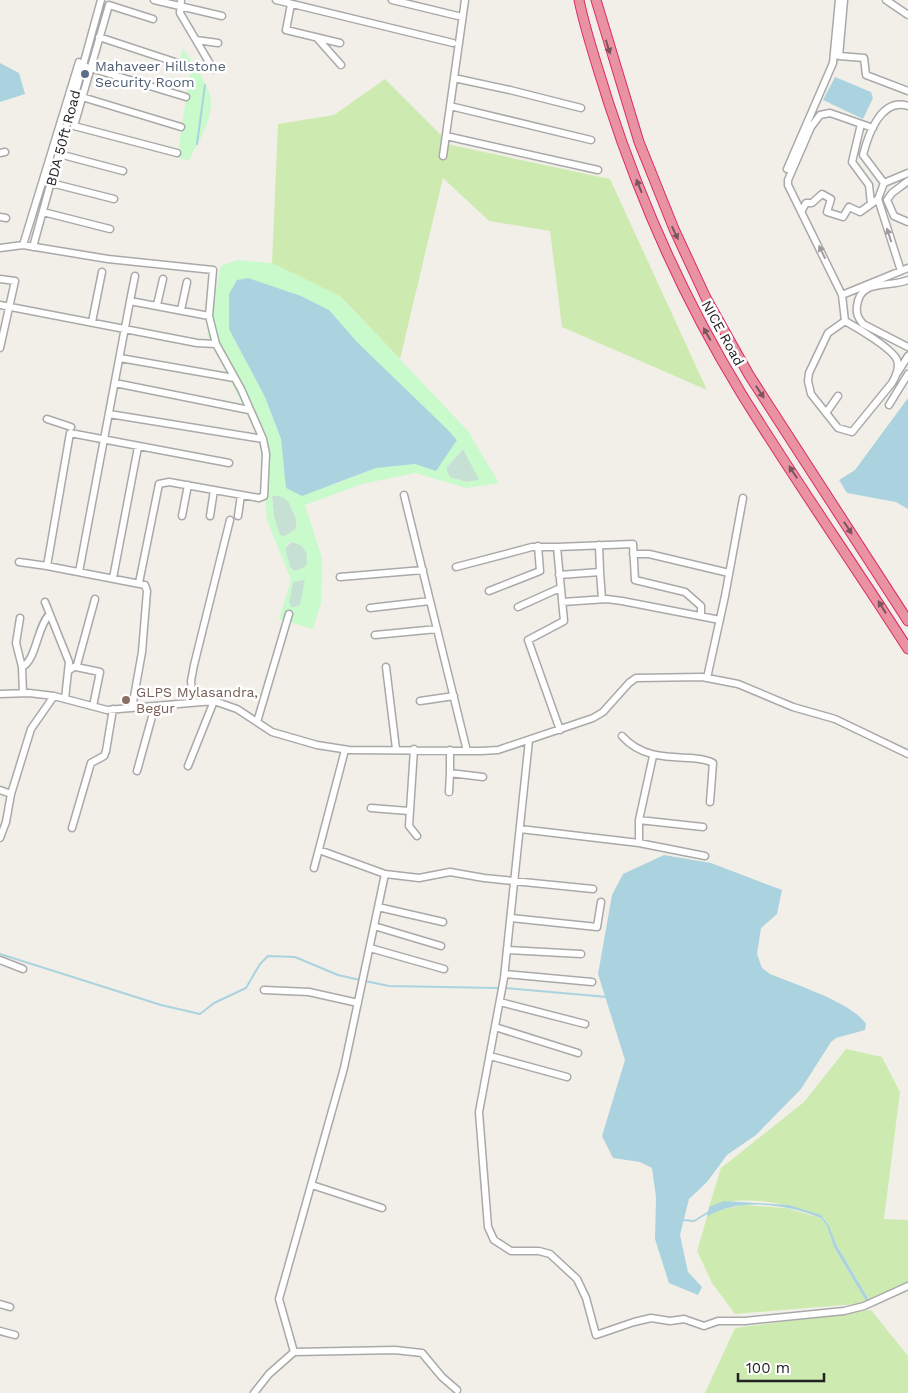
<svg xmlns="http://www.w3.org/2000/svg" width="908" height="1393" font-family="'Work Sans',sans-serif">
  <rect width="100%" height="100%" fill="#f2efe9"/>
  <path fill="#cdebb0" d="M385,79L451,145L610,179L707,390L562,327L550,231L489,221L443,178L400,359L341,297L272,263L278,124L334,115Z
    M846,1049L882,1057L900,1092L884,1219L908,1220V1285L869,1300L836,1244L824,1218C790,1204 745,1193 709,1207L721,1168L804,1102Z
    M744,1205L786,1208L821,1218L827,1226L834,1247L866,1301L857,1304L735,1314L712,1283L697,1251L707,1217L716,1211Z
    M871,1310L908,1356V1393H705L735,1328Z"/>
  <path fill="#c6e0d4" d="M463,449L480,480L466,482L449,477L446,468Z
    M280,495C291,499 300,520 295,530L285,536H280L274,517L272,496Z
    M291,542L301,544L307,553V565L303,569L294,571L290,567L285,549Z
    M306,579L300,605L291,608L289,602L293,582Z"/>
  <path fill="#c8facc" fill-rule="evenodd" d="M183,48C191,61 211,87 211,101C212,121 198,143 189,160L177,158L191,67V63L180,60Z
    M237,260L272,263L341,297L468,431L499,483L467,488L415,473L362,484L305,505L322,558L321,603L313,629L279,619L291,580L267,520L262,444L207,334L221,266ZM329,310L358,343L446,428L436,471L415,464L376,468L333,485L286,487L281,439L265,397L229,329ZM463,449L479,480L466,482L450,477L446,468ZM277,495L288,500L297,522L295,530L285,536L280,535L274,517L272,496ZM294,542L303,547L308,557L306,566L296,571L291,569L285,550L288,543ZM305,579L300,605L292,608L289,602L293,582Z"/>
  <path fill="#aad3df" d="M0,63L19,73L25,94L0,102Z
    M835,77L871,92L873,98L863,119L823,100Z
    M248,278L301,296L329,310L358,343L446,428L457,440L436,471L415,464L376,468L302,496L286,488L281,439L265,397L229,329V294L237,280Z
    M908,398V509L896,502L847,493L839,480L855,470Z
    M664,855L711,863L782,890L777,914L761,928L757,954L762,968L770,974C794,984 853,1003 866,1024L865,1030L836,1038L831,1042L801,1089L756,1135L727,1155L707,1182L689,1199L680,1235L688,1272L702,1287L698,1295L669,1283L655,1239L656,1197L652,1168L640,1162L613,1158L602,1136L625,1060L598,974L612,895L623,874Z
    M724,1201L789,1205L821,1215L829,1226L836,1244L869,1300L866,1301L834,1247L827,1226L821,1218C787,1204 739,1197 707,1217L709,1207Z"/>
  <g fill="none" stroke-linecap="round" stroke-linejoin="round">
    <path stroke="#aad3df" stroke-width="2" d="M197,144L205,85
      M0,954L161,1005L200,1014L214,1003L246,988L260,964L268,956L295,957L338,975L360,980
      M365,981L389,986L499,988
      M504,988L607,997
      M683,1220L694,1221L709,1212"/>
    <defs>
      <path id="minor" d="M154,0L222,16
        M181,0L180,13L213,69
        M276,0L453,43
        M392,0L458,16
        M844,0L839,56L864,58L866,75L908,91
        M886,0L908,15
        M291,4L286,30L340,43
        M153,19L109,5L74,126L177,153
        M99,37L190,67
        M317,38L341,65
        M196,40L218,43
        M87,67L186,97
        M454,78L510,90L581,108
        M82,97L181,127
        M450,106L591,140
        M861,124L852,162L869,185L871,204
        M446,136L598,170
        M0,153L5,152
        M59,154L123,171
        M443,156L465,0
        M787,169L833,63L839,0
        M908,181L892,193L887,200L894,216L908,222
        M51,183L114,199
        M884,183L863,155C868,135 881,97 908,106
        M878,199L901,271
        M802,210L806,203H812L822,194L831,199L827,212L843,217L849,207L860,212L878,199L884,183L908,173
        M43,212L110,229
        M0,217L6,218
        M23,245L79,62
        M33,247L101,0
        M0,248L23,245L108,259L213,270L209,316L216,344L241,389L263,439L266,454L264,496L259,498L169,482L159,484L139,583
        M0,279L15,281L0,348
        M908,280C890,288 860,278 857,306C856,314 858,318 863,324L908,347
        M842,295L908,268
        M130,301L135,276
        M0,305L197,343L216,344
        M157,305L163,279
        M181,310L187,282
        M845,321L828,333L809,373L808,381L811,394L838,428L852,432L892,383C896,376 900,368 897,360C893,349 856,327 845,321L842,295L788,185V180L811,127L820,115L830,113L873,128
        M92,322L102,272
        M120,358L234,378
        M898,372L908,356
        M115,383L249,410
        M889,405L908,374
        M826,413L838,396
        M109,414L263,439
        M47,419L71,427
        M404,495L467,751
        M182,516L188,485
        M210,516L214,490
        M238,516L241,495
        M633,554H649L729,573
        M19,562L47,566
        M456,567L532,547H557
        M79,572L130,301L209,316
        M600,572L602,599
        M559,575L600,572L599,545
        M340,577L423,570
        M113,578L138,447
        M489,591L540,571L538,546
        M45,602L69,662L65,699
        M562,602L607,599L622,601L720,620
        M518,607L560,588
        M370,608L430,601
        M20,618L16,643L22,667L23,693
        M375,635L437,629
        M22,667C36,661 37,627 49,615
        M76,667L100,672L93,706
        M386,667L396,749
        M68,671L77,665L95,599
        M707,678L725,596L743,498
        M0,694L29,693L54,696L107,710L214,701L237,709L272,732L317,745L349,750L481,751L498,750L593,718L603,712L629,683L636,678L702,677L738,684L793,707L835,719L908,754
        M420,701L454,696
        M193,702L191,681L194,665L230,520
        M132,708L142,652L147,591L145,585L47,566L70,433L229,463
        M257,722L289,614
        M560,730L528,640L564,621L557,547L633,544L635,580L685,592L701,606V616
        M622,736C641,757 664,757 691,758C699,759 706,759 713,763L710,802
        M529,740L504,978L479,1112L488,1227L494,1240L511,1251H539L550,1254L577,1279L586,1298L596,1335L634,1322L651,1318L670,1321L684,1319L704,1326L718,1321H745L844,1311L864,1306L908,1286
        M414,749L409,826L417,836
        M450,750V773L483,777
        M188,766L214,701
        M137,771L155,706
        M0,790L11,794
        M449,792L450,773
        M371,808L409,811
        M639,820L653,756
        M703,827L639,820V843L705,856
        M72,828L91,763L104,756L106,751L113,709
        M520,829L639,843
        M0,838L6,822L11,794L31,729L54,696
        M319,850L385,874L419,878L450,872L484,878L593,889
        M314,868L345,750
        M378,907L443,922
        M511,918L597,927L601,902
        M374,926L441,946
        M370,948L444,969
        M507,950L581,954
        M0,960L23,969
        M505,974L592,982
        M264,990L309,992L358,1003
        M500,1002L585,1024
        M495,1027L578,1053
        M490,1056L567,1077
        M312,1185L382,1208
        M0,1304L10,1307
        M0,1331L15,1335
        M294,1352L279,1299L344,1068L385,874
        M254,1393L269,1374L294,1352L395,1350L422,1353L442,1377L457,1390"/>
      <path id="highway" d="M579,0C586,34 598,68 608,101C641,203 685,301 741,393C794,479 853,563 908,649
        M596,0L639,142L674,229L706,298L749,375L908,621"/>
    </defs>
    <use href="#minor" stroke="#a9a9a9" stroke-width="9"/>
    <use href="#highway" stroke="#dc2a67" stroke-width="11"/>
    <use href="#minor" stroke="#fff" stroke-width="6"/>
    <use href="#highway" stroke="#e892a2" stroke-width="9"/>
  </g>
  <defs><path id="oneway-solid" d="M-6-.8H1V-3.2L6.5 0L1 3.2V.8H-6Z" transform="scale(1.25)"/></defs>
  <g fill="#7b545c">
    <use href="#oneway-solid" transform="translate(608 47) rotate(73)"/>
    <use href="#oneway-solid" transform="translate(639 186) rotate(-112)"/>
    <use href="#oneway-solid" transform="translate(675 233) rotate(65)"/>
    <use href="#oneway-solid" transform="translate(707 334) rotate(-119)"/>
    <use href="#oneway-solid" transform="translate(760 392) rotate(57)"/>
    <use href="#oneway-solid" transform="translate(793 472) rotate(-123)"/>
    <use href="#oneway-solid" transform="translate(848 528) rotate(57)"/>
    <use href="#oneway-solid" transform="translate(882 607) rotate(-122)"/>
  </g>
  <g fill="#9c9c9c">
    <use href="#oneway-solid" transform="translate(889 235) rotate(-108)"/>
    <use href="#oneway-solid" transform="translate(822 252) rotate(-116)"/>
  </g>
  <circle fill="#5c6f8a" stroke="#fff" stroke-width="2" cx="85" cy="74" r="5"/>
  <circle fill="#8d6e63" stroke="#fff" stroke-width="2" cx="126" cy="700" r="5"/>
  <g text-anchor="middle" stroke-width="5" stroke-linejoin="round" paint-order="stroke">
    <g font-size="14" fill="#4e5e75" stroke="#fff" text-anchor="start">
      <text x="95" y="71">Mahaveer Hillstone<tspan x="95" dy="16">Security Room</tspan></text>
    </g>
    <g font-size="14" fill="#222" stroke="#fff">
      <text transform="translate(63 138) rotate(-75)" y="5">BDA 50ft Road</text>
      <text transform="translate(723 333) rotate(61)" y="5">NICE Road</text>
    </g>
    <g font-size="14" fill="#785e54" stroke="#fff" text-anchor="start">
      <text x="136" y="697">GLPS Mylasandra,<tspan x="136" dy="16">Begur</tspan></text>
    </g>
  </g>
  <path d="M738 1373v8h86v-8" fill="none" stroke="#222222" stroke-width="2.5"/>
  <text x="746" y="1373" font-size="15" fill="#222222" stroke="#ffffff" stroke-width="4" paint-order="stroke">100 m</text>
</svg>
